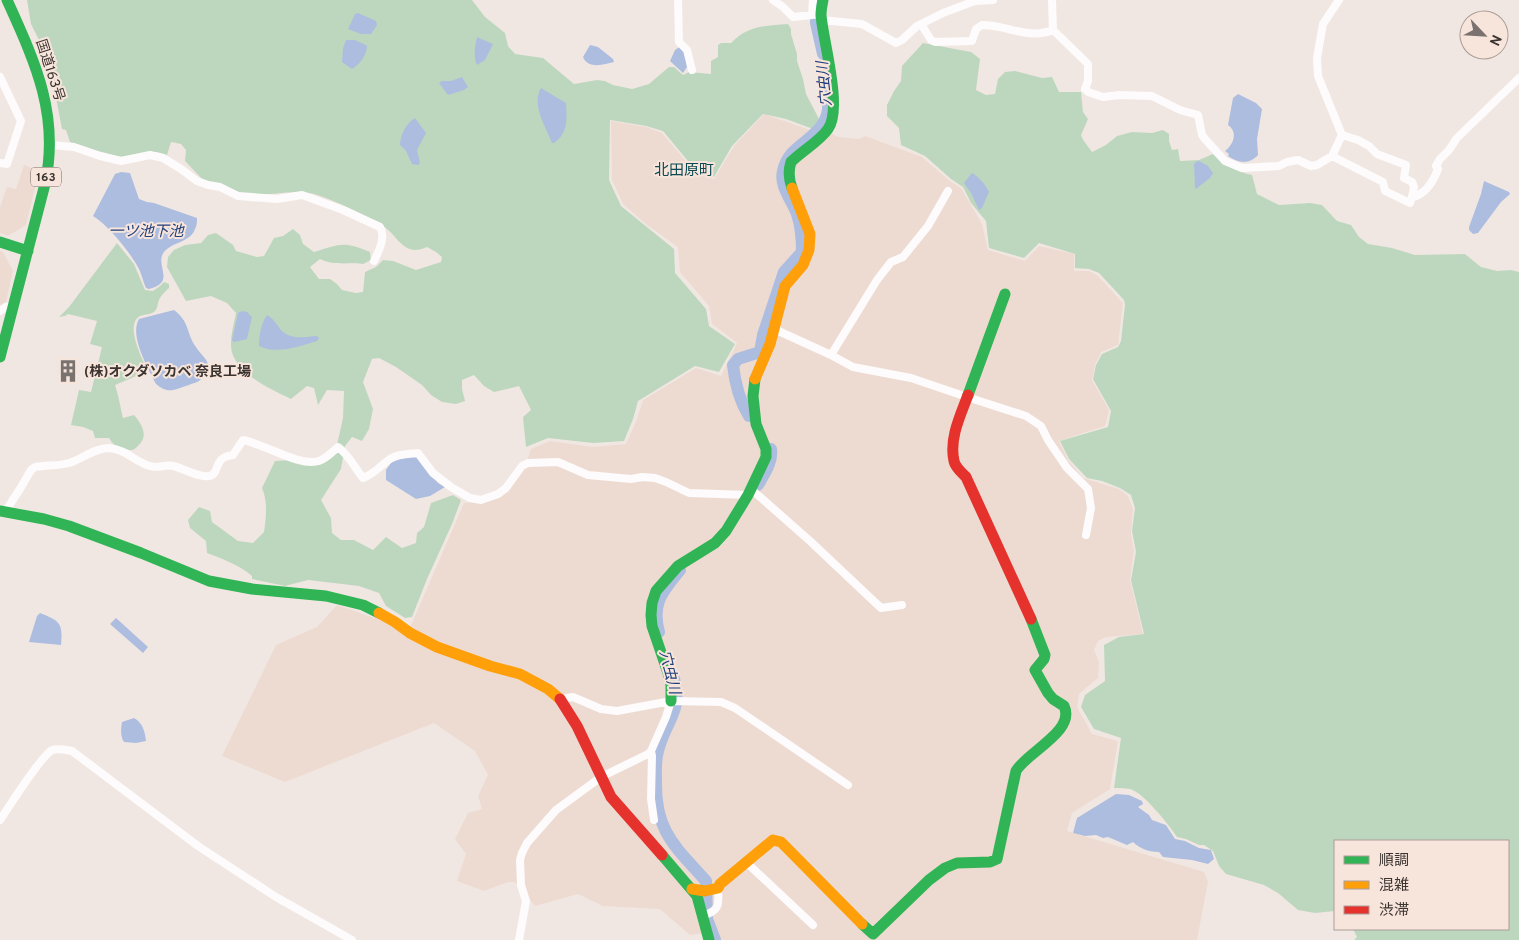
<svg xmlns="http://www.w3.org/2000/svg" width="1519" height="940" font-family="Overpass,'Noto Sans JP',sans-serif">
  <rect width="100%" height="100%" fill="#f1e7e2"/>
  <path fill="#eddbd2" d="M764,114L819,133L822,128L838,137L859,139L865,136L922,157L951,182L961,188L982,224L988,250L1025,261L1039,246L1074,254V271H1089L1097,275L1123,303L1118,345L1101,352L1095,365L1092,380L1109,410L1105,426L1059,441L1068,460L1083,478L1119,489L1128,496L1133,509L1131,533L1134,551L1130,579L1143,634L1106,637L1098,641L1094,650L1099,662L1098,678L1079,694L1077,707L1092,734L1118,741L1110,789L1072,813L1067,831L1204,872L1208,882L1197,940H716L712,932L690,935L660,909L603,906L578,894L535,906L515,882H508L484,891L457,881L466,854L455,839L468,813L482,809L478,796L488,775L475,751L434,723L285,782L222,756L276,645L317,627L337,605L409,630L464,503L488,501L525,467L531,449L550,441L593,447L626,444L637,419L643,400L696,368L721,376L737,343L712,324L709,306L680,272L678,247L647,225L623,204L612,180L611,121L646,127L662,133L690,166L714,179L734,146Z
    M24,165L39,171V172L26,225L8,236L0,233V207L7,187L16,189Z
    M0,251L3,252L13,271L6,302L0,305Z"/>
  <path fill="#bdd7bf" d="M27,0H472L485,17L505,33L508,46L515,54L543,58L574,84L597,80L605,81L613,85L632,89L649,84L669,67H674L683,75L689,72L711,74V61L718,57V45L721,43H731C748,25 765,26 788,24L791,29V34L797,54V61L803,79L806,94L819,119L818,125L813,129L786,119L763,114L732,146L714,177L692,166L663,131L646,126L610,120L609,180L621,206L674,249L675,273L706,309L709,326L735,344L719,372L695,366L638,401L633,419L624,441L593,443L548,438L526,447L523,417L531,410L519,386L494,392L484,386L474,375L462,380V389L465,401L456,404L442,402L431,395L422,385L396,367L379,358L372,359L363,382L373,409L369,429L362,441L352,437L345,446L341,469L321,500L331,518L332,533L341,540H354L373,550L386,537L402,548L416,543L417,533L424,527L431,503L453,495L461,500L452,524L427,579L412,617L405,618L386,606L379,593L359,586L308,580L285,586L252,579V576C239,565 223,559 207,553L206,541L190,528L188,520L199,507L210,511L212,522L238,541L253,543L264,532C266,517 268,502 262,488L275,461L292,460L304,465L322,463L335,454L343,418L344,391L327,390L318,405L314,388L307,386L291,399C270,389 230,371 231,344C231,334 234,323 236,313L227,303L211,296L186,301L167,267L168,257L174,250L185,245L201,243L208,235L216,233L233,245L236,251L257,257L264,256L274,238L283,236L293,229L300,235L303,244L314,252C340,244 344,241 370,252L371,260L363,264C349,262 333,266 320,259L310,267L319,279H330L337,284L342,290L356,293L363,292L365,272L376,267L383,260L393,261L416,270L441,262L442,257L436,252L427,247C403,258 398,235 383,226C370,217 324,195 309,193C289,190 268,196 248,194C231,192 220,182 204,181L185,161L186,150L181,144L171,142L167,155L157,152L120,157L98,151L70,142L66,130L62,129L50,67L44,50L31,24Z
    M923,43L971,52L980,59L976,90L986,95L995,94L998,79L1005,72L1015,71L1042,78L1052,77L1059,92H1081L1083,112L1088,119L1081,135C1083,141 1088,146 1092,152L1106,145L1117,136L1132,132L1152,133L1163,130L1169,134V141L1172,150L1178,149L1180,161L1199,160L1213,154C1225,165 1237,172 1252,175L1257,194L1279,205L1310,203L1322,205L1337,221L1351,225L1359,237L1368,244L1392,248L1415,255L1465,254L1481,267L1497,271L1511,270L1519,272V940H1354L1357,937L1353,929H1508V841H1335V911L1315,913L1298,910L1278,893L1264,885L1226,874L1219,866L1213,851L1204,845H1199L1186,839L1177,837C1169,825 1143,792 1130,789C1125,788 1119,788 1114,788L1121,738L1094,729L1081,707L1085,695L1105,681L1104,645L1119,637L1144,634L1131,580L1136,552L1132,531L1135,508L1131,495L1120,488L1102,481L1087,478L1069,459L1060,441L1108,427L1111,411L1093,379L1096,365L1102,354L1118,347L1121,341L1125,305L1124,300L1099,273L1089,269L1075,268V254L1039,243L1024,258L989,248L986,221L971,203L963,187L951,179L925,156L901,145L899,128L887,116V105L894,91L901,81L902,66Z
    M117,243L134,264L145,290L153,291L160,286L164,282L169,284V288C165,292 161,295 159,300C157,304 158,308 155,311C151,315 145,314 140,316C124,325 143,360 148,371L115,385C119,396 120,407 123,418L134,415C140,422 147,432 142,441C140,444 136,448 133,450C122,450 115,448 109,438H95L93,431L83,427L71,425L79,390L91,392L102,347L90,344L97,321L68,314L65,316L59,317L69,307Z"/>
  <path fill="#acbddf" d="M358,13L376,21L377,25L371,34H361L348,29L355,14Z
    M477,37L493,44L485,60L477,65C473,57 475,46 477,37Z
    M346,40H355L366,45L367,47C366,56 360,64 352,69L342,62L343,48Z
    M590,45L598,47L613,59L614,62C603,65 588,69 583,57Z
    M681,46L685,52L687,67L683,73L670,61L675,50Z
    M462,77L468,87L464,90L448,95L439,83L442,81H451Z
    M541,88L566,103C567,119 568,134 554,143H552C546,127 531,105 541,88Z
    M1238,94L1256,103L1262,109L1257,139L1258,155C1249,165 1238,163 1228,156L1229,154L1225,151C1234,144 1238,132 1228,125L1233,98Z
    M415,118L426,133L417,150L420,163L418,165L412,164L406,151L400,145C400,136 406,123 415,118Z
    M1199,161L1208,166L1213,173L1210,178L1196,189L1195,188L1194,164L1196,162Z
    M121,172L130,173L139,199L147,202L154,203L197,218C197,221 197,226 195,229C191,242 172,242 164,252C154,265 177,282 149,289L146,288C143,282 142,275 139,269C130,252 109,226 93,216L115,174Z
    M972,173C978,176 986,185 989,192L982,208L979,210L971,193L964,183Z
    M1484,181L1509,192L1510,194L1501,202L1478,233L1473,234L1469,230V227L1481,194Z
    M174,310C190,322 186,333 196,347C200,354 207,358 209,367C207,371 204,377 200,380C197,383 193,383 189,385C175,389 169,395 156,384C148,368 129,336 139,319Z
    M242,311L247,312L252,317L247,339L234,342L232,340L238,313Z
    M267,315C274,319 277,325 281,330C290,340 306,337 317,336L319,338L317,341C301,346 276,355 259,346C259,336 261,323 267,315Z
    M416,456L438,483L445,487L430,496L416,499L386,480V470L393,460Z
    M40,613C60,621 63,623 61,645L29,642L37,616Z
    M116,618L148,647L143,653L110,624Z
    M134,718C143,723 145,732 146,741L136,743L124,742C120,736 121,728 122,722Z
    M1116,794L1129,795L1142,801L1143,804L1138,807L1149,815L1152,820L1166,825L1175,839L1185,841L1199,848L1211,850L1214,859L1208,864L1192,860L1163,857L1159,852C1150,852 1140,849 1133,842L1127,845L1108,837L1103,838L1096,835L1085,836L1073,833L1077,818Z"/>
  <g fill="none" stroke-linecap="round" stroke-linejoin="round">
    <path stroke="#acbddf" stroke-width="12" d="M817,0L816,23L823,54
      M749,416C739,400 735,384 733,365L738,359L760,352L763,335L784,272L802,252C802,239 801,226 797,214C792,200 779,186 783,171C788,146 813,142 824,122C829,113 829,101 828,92
      M758,485C764,474 773,462 771,449
      M659,632C651,603 663,591 680,570
      M673,675C684,712 666,719 658,751C655,761 656,772 656,782C655,832 676,847 706,881L707,919L715,940"/>
    <path stroke="#fdfbfb" stroke-width="8" d="M678,0L679,42L687,50L692,70
      M773,0L783,7L793,17L821,14
      M1052,0L1053,30L1088,64V81L1085,89L1088,92L1103,97L1120,95L1152,96L1180,110L1198,115L1202,135L1205,139L1225,161L1242,168L1279,166L1287,162L1298,160L1311,166L1317,165L1332,156
      M1339,0L1323,24L1317,58L1318,76L1342,135L1332,156L1383,182L1385,191L1410,203L1412,197C1425,195 1433,182 1438,169L1436,166L1440,159L1449,150L1457,138L1519,78
      M812,15L813,0
      M822,20L862,24L896,43L902,40L917,26L943,13L975,1L993,0
      M921,24L931,40L935,42L972,41L976,29L982,25C1007,25 1029,40 1053,30
      M0,77L21,121L7,164L0,163
      M1342,135L1358,140L1369,146L1377,154L1406,165L1404,178L1412,182L1414,187L1412,197
      M50,145L74,147L100,156L121,161L150,155L163,158L181,169L197,181L208,185L220,187L238,196L277,199L302,195L343,210L380,227C386,237 379,251 374,261
      M0,311L6,307L14,305
      M774,329L831,355L853,367L911,378L967,397L1026,416L1041,426L1048,440L1067,468L1088,489L1091,508L1086,535
      M831,355L877,280L891,262L903,257L928,226L948,191
      M751,489L810,541L881,608L902,605
      M5,512L20,489L31,470L35,467C46,465 59,466 69,463C83,459 94,448 109,448C126,449 135,462 150,466C158,469 165,464 173,466C183,468 199,478 209,476C221,474 212,457 233,455L243,440C265,444 299,467 319,461C326,459 332,452 338,447C349,455 354,467 363,478C374,474 380,466 390,459C397,454 408,454 418,453L433,473L451,487L470,498L481,500L498,494L506,488L522,466L528,463L558,462L588,475L631,479L642,477L655,478L666,482L689,493L748,495
      M560,699L573,697L601,709L617,711L671,701L721,702L735,708L848,785
      M651,751L652,756L651,799L654,820
      M0,820C9,807 40,757 52,750C58,748 66,750 72,751L198,846L276,897L352,940
      M747,863L813,925
      M703,916C720,910 719,905 718,888
      M519,940L526,901L521,885L520,860L522,853L527,843L556,810L601,777L648,754L651,751L666,717L671,701"/>
    <path stroke="#30b455" stroke-width="11" d="M792,188C789,180 788,171 791,162C802,151 820,141 828,129C843,109 823,41 821,15C821,10 822,5 823,0
      M0,242L28,251
      M0,357L45,184C60,115 35,62 7,0
      M968,395L1005,294
      M0,511L44,519L69,526L141,553L209,581L252,589L326,596L363,605L379,613
      M671,701V685L668,673L652,626L651,615L652,603L656,591L678,566L715,543L726,531L748,495L766,457V449L756,424L753,396L755,379
      M662,855L697,896L709,940
      M862,924L873,934L929,880L945,868L957,863L990,862L997,859L1016,771C1027,752 1076,731 1064,706L1053,699L1048,693L1035,670L1044,659L1045,655L1031,619"/>
    <path stroke="#ff9f0a" stroke-width="11" d="M755,379L770,344L785,286L803,265L809,250L810,234L792,188
      M379,613L395,622L410,633L437,647L490,666L520,674L548,689L560,699
      M692,889L705,891L718,888L720,884L773,840L781,842L862,924"/>
    <path stroke="#e5322d" stroke-width="11" d="M968,395C960,416 949,439 954,461C955,467 962,473 966,477L1031,619
      M560,699L577,726L611,797L662,855"/>
  </g>
  <defs>
    <symbol id="building-bare" viewBox="-9 -9 18 18"><path d="M-4-6H4V6H1V3H-1V6H-4ZM-2.5-4.3h1.7v1.8h-1.7ZM.8-4.3h1.7v1.8H.8ZM-2.5-1h1.7V.8h-1.7ZM.8-1h1.7V.8H.8Z" fill="#7a726e" stroke="#f7e5dc" stroke-width="2.5" paint-order="stroke"/></symbol>
  </defs>
  <g fill-rule="evenodd">
    <use href="#building-bare" x="52" y="355" width="32" height="32"/>
  </g>
  <g text-anchor="middle" stroke-width="4" stroke-linejoin="round" paint-order="stroke">
    <rect fill="#f7e5dc" stroke="#736863" stroke-width="1" x="31" y="167.5" width="30" height="19" rx="4"/>
    <g font-size="12" font-weight="bold" fill="#3a332f">
      <text x="46" y="181">163</text>
    </g>
    <g font-size="14" fill="#3a332f" stroke="#f7e5dc">
      <text transform="translate(51 70) rotate(72)" y="5">国道163号</text>
    </g>
    <g font-size="14" font-weight="bold" fill="#3a332f" stroke="#f7e5dc" text-anchor="start">
      <text x="84" y="376">(株)オクダソカベ 奈良工場</text>
    </g>
    <g font-size="15" font-style="italic" fill="#20407d" stroke="#f7e5dc">
      <text transform="translate(824 84) rotate(-95)" y="5">穴虫川</text>
      <text x="146" y="236">一ツ池下池</text>
      <text transform="translate(670 672) rotate(76)" y="5">穴虫川</text>
    </g>
    <g font-size="15" fill="#0a4a50" stroke="#f7e5dc">
      <text x="684" y="175">北田原町</text>
    </g>
  </g>
  <rect x="1334" y="840" width="175" height="90" fill="#f7e5dc" stroke="#ab9e97"/>
  <rect x="1344" y="856" width="25" height="8" fill="#30b455" stroke="#ab9e97"/>
  <text x="1379" y="865" font-size="15" fill="#3a332f">順調</text>
  <rect x="1344" y="881" width="25" height="8" fill="#ff9f0a" stroke="#ab9e97"/>
  <text x="1379" y="890" font-size="15" fill="#3a332f">混雑</text>
  <rect x="1344" y="906" width="25" height="8" fill="#e5322d" stroke="#ab9e97"/>
  <text x="1379" y="915" font-size="15" fill="#3a332f">渋滞</text>
  <g transform="translate(1484 35) rotate(115)"><circle r="24" fill="#f7e5dc" stroke="#ab9e97"/>
  <path d="M0-4L9 19L0 12L-9 19Z" fill="#7a726e"/>
  <text y="-8" font-size="14" font-weight="bold" text-anchor="middle" fill="#3a332f">N</text>
  </g>
</svg>
